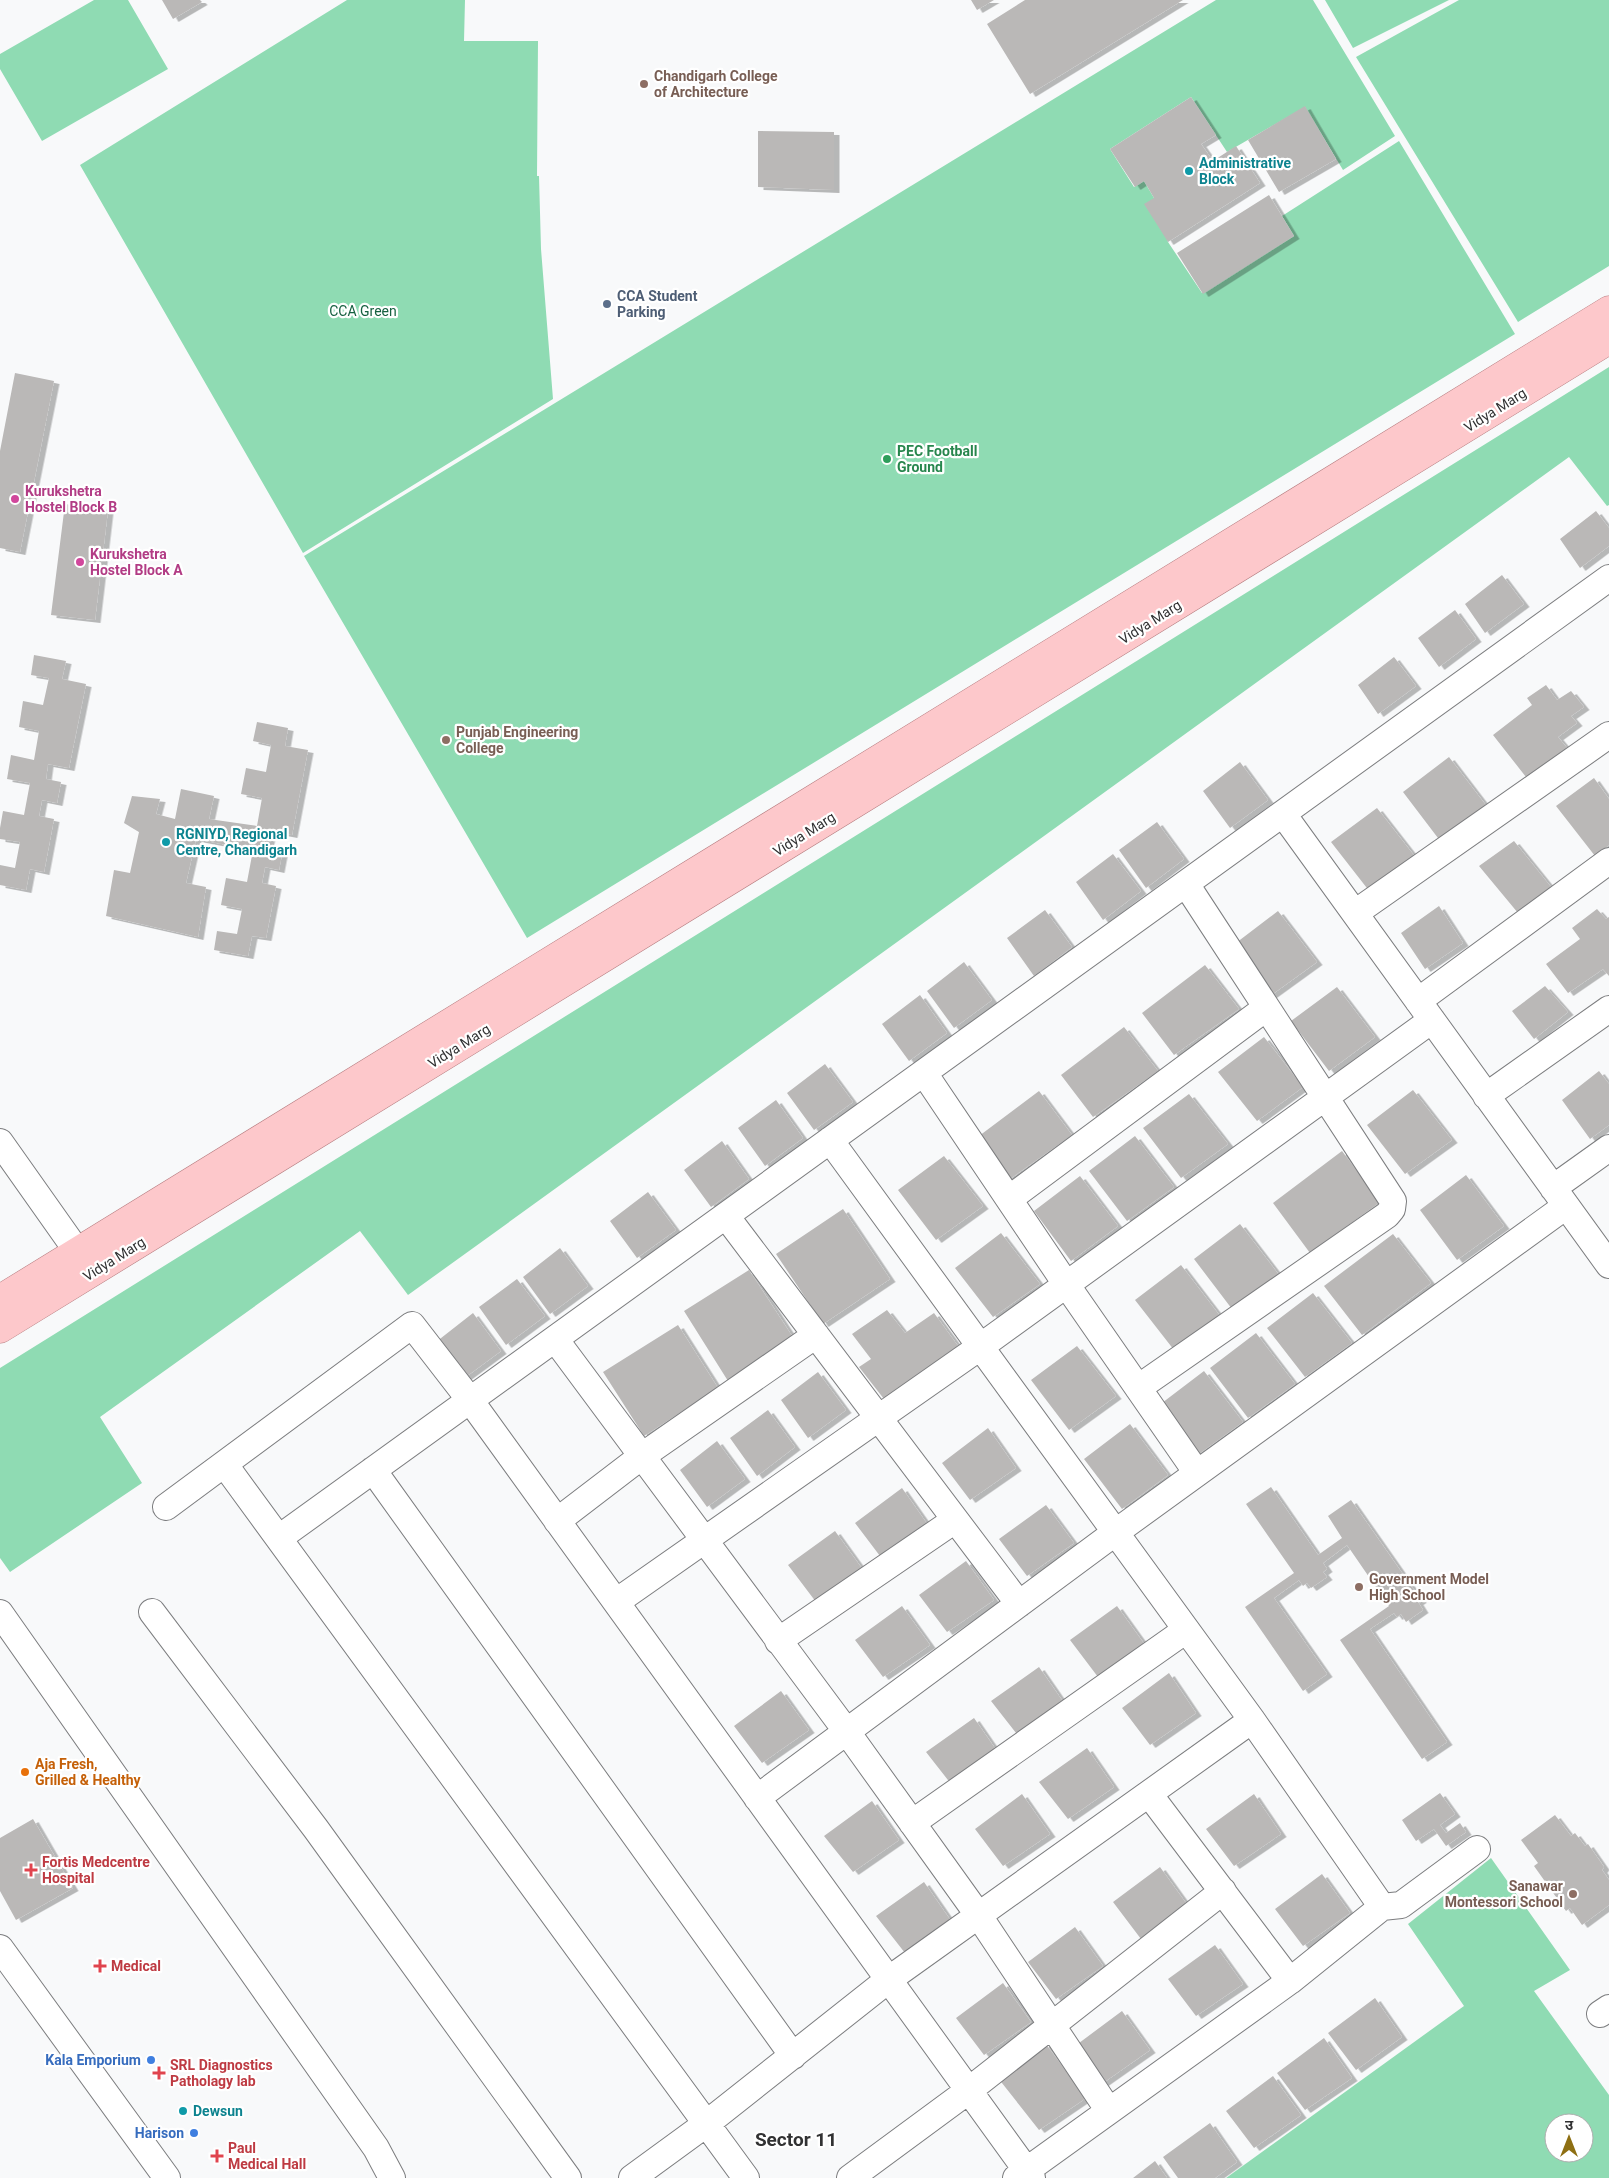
<svg xmlns="http://www.w3.org/2000/svg" width="1609" height="2178" font-family="Roboto,'Noto Sans Devanagari',sans-serif">
  <defs>
    <filter id="shadow"><feDropShadow dx="5.5" dy="3" stdDeviation="0" flood-color="#0004"/></filter>
  </defs>
  <rect width="100%" height="100%" fill="#f8f9fa"/>
  <path fill="#8fdbb3" fill-rule="evenodd" d="M94,0H128L168,69L42,141L0,69V54Z
    M347,0H465L464,41H538L537,176H539L541,249L553,399L303,553L80,165Z
    M1216,0H1313L1395,136L1343,170L1305,107L1227,152L1191,97L1110,149L1134,187L1144,181L1154,198L1168,242L1202,293L1294,236L1282,216L1399,141L1515,334L527,938L304,556Z
    M1325,0H1449L1353,48Z
    M1459,0H1609V266L1518,322L1356,57Z
    M1609,367V505L1607,506L1569,457L408,1295L360,1231L100,1417L142,1483L10,1572L0,1558V1368Z
    M1491,1858L1570,1970L1534,1991L1609,2095V2178H1226L1464,2006L1408,1924ZM1554,2123H1584V2153H1554Z"/>
  <path fill="#bab8b7" filter="url(#shadow)" d="M162,0H200L202,2L173,19Z
    M971,0H994L977,10Z
    M1025,0H1183L1030,94L987,24Z
    M1191,97L1216,135L1201,144L1213,161L1236,146L1260,183L1168,242L1144,204L1154,198L1144,181L1135,187L1110,149Z
    M1305,106L1336,159L1279,192L1248,140Z
    M758,131L834,132V190L758,187Z
    M1269,195L1294,236L1203,294L1177,253Z
    M15,373L54,381L20,552L0,548V451Z
    M65,504L108,510L95,620L51,615Z
    M1596,511L1609,528V546L1580,568L1560,539Z
    M1502,575L1524,604L1485,633L1465,604Z
    M1455,610L1476,639L1439,667L1418,638Z
    M34,655L66,661L62,679L86,684L69,768L48,764L46,779L61,782L57,803L42,800L39,816L54,819L44,872L30,869L26,890L0,885V865L15,868L20,842L0,839V828L3,811L24,815L30,783L7,779L11,755L34,760L39,731L19,727L23,701L43,705L49,678L31,675Z
    M1394,657L1416,686L1378,714L1358,685Z
    M1546,685L1557,700L1571,691L1584,707L1571,716L1577,723L1558,737L1567,748L1526,777L1493,735L1532,705L1527,698Z
    M257,722L288,728L285,746L308,750L292,835L271,831L268,846L283,849L279,870L265,867L262,883L276,886L266,938L252,936L248,956L214,950L217,931L237,934L242,909L221,905L226,878L247,882L253,850L196,839L186,883L206,887L198,937L106,916L114,870L130,873L139,832L124,823L132,796L160,799L156,814L175,819L181,789L214,796L209,819L257,826L262,798L241,794L246,768L266,772L271,745L253,741Z
    M1449,757L1488,808L1441,842L1403,792Z
    M1240,762L1268,800L1230,828L1203,791Z
    M1594,778L1609,799V845L1595,856L1556,806Z
    M1377,808L1416,858L1370,892L1331,842Z
    M1157,822L1184,859L1146,888L1119,850Z
    M1514,841L1551,887L1518,913L1479,866Z
    M1113,854L1141,891L1103,920L1076,882Z
    M1439,906L1463,943L1425,969L1401,933Z
    M1597,909L1606,919L1609,917V976L1603,969L1568,993L1546,964L1580,939L1572,928Z
    M1045,910L1072,947L1034,976L1007,938Z
    M1278,911L1317,962L1270,996L1232,946Z
    M964,962L992,1000L954,1028L927,991Z
    M1205,965L1239,1009L1174,1055L1142,1013Z
    M1545,986L1568,1012L1534,1039L1512,1011Z
    M1337,987L1375,1037L1329,1071L1291,1021Z
    M920,995L947,1033L909,1061L882,1024Z
    M1124,1027L1158,1071L1093,1117L1061,1075Z
    M1264,1037L1303,1087L1257,1121L1218,1072Z
    M825,1064L853,1102L814,1130L787,1093Z
    M1599,1071L1609,1084V1125L1590,1139L1562,1100Z
    M1413,1090L1452,1140L1405,1174L1367,1125Z
    M1039,1091L1072,1135L1007,1181L975,1139Z
    M1189,1094L1228,1144L1181,1178L1143,1128Z
    M776,1100L803,1138L765,1166L738,1128Z
    M1135,1136L1174,1187L1127,1221L1089,1171Z
    M722,1141L749,1179L711,1207L684,1170Z
    M1342,1151L1380,1202L1310,1253L1273,1203Z
    M944,1156L983,1206L936,1240L898,1190Z
    M1466,1175L1504,1226L1457,1260L1420,1210Z
    M1080,1176L1118,1226L1071,1261L1034,1211Z
    M648,1192L676,1230L637,1258L610,1221Z
    M843,1209L890,1279L823,1324L776,1254Z
    M1240,1224L1279,1275L1232,1309L1194,1259Z
    M1001,1233L1040,1284L993,1317L955,1268Z
    M1393,1234L1431,1283L1362,1335L1324,1286Z
    M560,1248L588,1286L550,1314L523,1277Z
    M1181,1265L1220,1316L1174,1350L1135,1300Z
    M749,1270L794,1339L728,1381L684,1311Z
    M517,1279L545,1316L506,1345L479,1307Z
    M1313,1293L1352,1343L1305,1377L1267,1328Z
    M887,1310L905,1333L934,1313L958,1346L884,1399L859,1367L871,1359L852,1334Z
    M473,1313L501,1351L463,1379L436,1342Z
    M678,1325L718,1388L644,1436L603,1372Z
    M1256,1333L1295,1384L1248,1418L1210,1368Z
    M1077,1346L1116,1396L1069,1430L1031,1380Z
    M1204,1371L1243,1422L1196,1456L1158,1406Z
    M818,1372L846,1410L808,1438L781,1400Z
    M768,1410L795,1447L757,1476L730,1438Z
    M1130,1424L1168,1475L1122,1509L1084,1459Z
    M988,1428L1016,1468L970,1500L942,1463Z
    M717,1441L745,1479L707,1507L680,1470Z
    M1271,1487L1318,1555L1342,1538L1328,1516L1351,1500L1421,1600L1418,1602L1423,1610L1406,1622L1401,1614L1397,1617L1394,1613L1370,1629L1447,1742L1422,1759L1340,1640L1389,1606L1347,1545L1323,1563L1327,1569L1323,1572L1327,1577L1311,1588L1307,1583L1303,1586L1299,1580L1274,1598L1327,1674L1303,1691L1245,1607L1294,1573L1246,1504Z
    M902,1488L930,1528L883,1560L855,1523Z
    M1046,1505L1074,1543L1027,1576L999,1539Z
    M835,1531L863,1570L816,1602L788,1565Z
    M966,1561L994,1600L947,1632L919,1595Z
    M902,1606L930,1645L883,1677L855,1640Z
    M1117,1606L1145,1645L1098,1677L1070,1640Z
    M1039,1667L1066,1706L1020,1738L991,1701Z
    M1169,1673L1196,1713L1150,1745L1122,1708Z
    M781,1691L809,1730L762,1763L734,1726Z
    M974,1718L1001,1757L955,1789L926,1752Z
    M1087,1748L1114,1787L1068,1819L1039,1782Z
    M1440,1793L1455,1814L1440,1825L1446,1833L1460,1823L1466,1832L1446,1846L1434,1829L1416,1841L1402,1820Z
    M1022,1794L1050,1834L1003,1866L975,1829Z
    M1254,1794L1281,1834L1234,1866L1206,1829Z
    M872,1801L899,1840L853,1872L824,1836Z
    M1555,1815L1571,1836L1575,1833L1585,1846L1588,1844L1604,1867L1602,1870L1609,1880V1905L1582,1925L1570,1908L1566,1911L1534,1866L1538,1863L1521,1840Z
    M33,1819L73,1888L16,1920L0,1891V1838Z
    M1160,1867L1188,1906L1141,1939L1113,1902Z
    M1322,1874L1350,1913L1303,1946L1275,1909Z
    M924,1882L951,1921L905,1953L876,1916Z
    M1075,1927L1103,1966L1056,1999L1028,1962Z
    M1215,1945L1243,1984L1196,2016L1168,1979Z
    M1003,1983L1031,2022L984,2055L956,2018Z
    M1375,1998L1402,2037L1356,2070L1328,2033Z
    M1122,2011L1150,2050L1103,2083L1075,2046Z
    M1324,2038L1352,2078L1305,2110L1277,2073Z
    M1045,2043L1086,2098L1039,2130L998,2078Z
    M1273,2076L1301,2115L1254,2148L1226,2111Z
    M1210,2123L1237,2162L1215,2178H1178L1163,2157Z
    M1155,2161L1167,2178H1133Z"/>
  <g fill="none" stroke-linecap="round" stroke-linejoin="round">
    <defs>
      <path id="minor" d="M1283,814L1609,1265
        M1355,913L1609,735
        M1418,1001L1609,861
        M924,1073L1066,1284L1197,1473
        M1486,1096L1609,1009
        M830,1140L1252,1720L1382,1907
        M0,1142L77,1251
        M1553,1188L1609,1148
        M1009,1199L1266,1008
        M726,1216L1019,1604
        M555,1339L847,1732L979,1916L1109,2111
        M1138,1388L1387,1215L1392,1209L1393,1201L1186,884
        M225,1465L746,2178
        M373,1470L793,2056
        M166,1507L412,1325L470,1400L1032,2178
        M557,1521L642,1456L816,1335
        M279,1538L1609,578
        M616,1602L980,1347L1432,1020
        M152,1612L316,1829L568,2178
        M0,1613L376,2148L392,2178
        M778,1641L955,1520
        M1149,1794L1290,1981
        M757,1798L1116,1532L1566,1206
        M912,1823L1186,1630
        M0,1948L167,2178
        M1600,2014L1609,2008
        M632,2178L706,2124L888,1980L1252,1720
        M850,2178L968,2091L1223,1891
        M1016,2178L1290,1981L1382,1907L1401,1905L1477,1849"/>
      <path id="major" d="M0,1299L1609,310
        M0,1329L1609,340"/>
    </defs>
    <use href="#minor" stroke="#7c7d7f" stroke-width="28"/>
    <use href="#major" stroke="#b57c7f" stroke-width="29"/>
    <use href="#minor" stroke="#fff" stroke-width="26"/>
    <use href="#major" stroke="#fdc8cb" stroke-width="28"/>
  </g>
  <g fill="#8d6e63" stroke="#fff" stroke-width="2">
    <circle cx="644" cy="84" r="5"/>
    <circle cx="446" cy="740" r="5"/>
    <circle cx="1359" cy="1587" r="5"/>
    <circle cx="1573" cy="1894" r="5"/>
  </g>
  <g fill="#0f9aa8" stroke="#fff" stroke-width="2">
    <circle cx="1189" cy="171" r="5"/>
    <circle cx="166" cy="842" r="5"/>
    <circle cx="183" cy="2111" r="5"/>
  </g>
  <circle fill="#5c6f8a" stroke="#fff" stroke-width="2" cx="607" cy="304" r="5"/>
  <circle fill="#2e9e5b" stroke="#fff" stroke-width="2" cx="887" cy="459" r="5"/>
  <g fill="#d1479c" stroke="#fff" stroke-width="2">
    <circle cx="15" cy="499" r="5"/>
    <circle cx="80" cy="562" r="5"/>
  </g>
  <circle fill="#e8710a" stroke="#fff" stroke-width="2" cx="25" cy="1772" r="5"/>
  <g fill="#e0444e" stroke="#fff" stroke-width="2">
    <path d="M28.5 1862.5h5v5h5v5h-5v5h-5v-5h-5v-5h5z"/>
    <path d="M97.5 1958.5h5v5h5v5h-5v5h-5v-5h-5v-5h5z"/>
    <path d="M156.5 2065.5h5v5h5v5h-5v5h-5v-5h-5v-5h5z"/>
    <path d="M214.5 2148.5h5v5h5v5h-5v5h-5v-5h-5v-5h5z"/>
  </g>
  <g fill="#3f7fe0" stroke="#fff" stroke-width="2">
    <circle cx="151" cy="2060" r="5"/>
    <circle cx="194" cy="2133" r="5"/>
  </g>
  <g text-anchor="middle" stroke-width="4.5" stroke-linejoin="round" paint-order="stroke">
    <g font-size="14" font-weight="bold" fill="#785e54" stroke="#fff" text-anchor="start">
      <text x="654" y="81">Chandigarh College<tspan x="654" dy="16">of Architecture</tspan></text>
      <text x="456" y="737">Punjab Engineering<tspan x="456" dy="16">College</tspan></text>
      <text x="1369" y="1584">Government Model<tspan x="1369" dy="16">High School</tspan></text>
      <text x="1563" y="1891" text-anchor="end">Sanawar<tspan x="1563" dy="16">Montessori School</tspan></text>
    </g>
    <g font-size="14" font-weight="bold" fill="#0d838f" stroke="#fff" text-anchor="start">
      <text x="1199" y="168">Administrative<tspan x="1199" dy="16">Block</tspan></text>
      <text x="176" y="839">RGNIYD, Regional<tspan x="176" dy="16">Centre, Chandigarh</tspan></text>
      <text x="193" y="2116">Dewsun</text>
    </g>
    <g font-size="14" font-weight="bold" fill="#4e5e75" stroke="#fff" text-anchor="start">
      <text x="617" y="301">CCA Student<tspan x="617" dy="16">Parking</tspan></text>
    </g>
    <g font-size="14" fill="#166141" stroke="#fff">
      <text x="363" y="316">CCA Green</text>
    </g>
    <g font-size="14" fill="#323233" stroke="#fff">
      <text transform="translate(1495 410) rotate(-32)" y="5">Vidya Marg</text>
      <text transform="translate(1150 622) rotate(-32)" y="5">Vidya Marg</text>
      <text transform="translate(804 834) rotate(-32)" y="5">Vidya Marg</text>
      <text transform="translate(459 1046) rotate(-32)" y="5">Vidya Marg</text>
      <text transform="translate(114 1259) rotate(-32)" y="5">Vidya Marg</text>
    </g>
    <g font-size="14" font-weight="bold" fill="#27864d" stroke="#fff" text-anchor="start">
      <text x="897" y="456">PEC Football<tspan x="897" dy="16">Ground</tspan></text>
    </g>
    <g font-size="14" font-weight="bold" fill="#b23c85" stroke="#fff" text-anchor="start">
      <text x="25" y="496">Kurukshetra<tspan x="25" dy="16">Hostel Block B</tspan></text>
      <text x="90" y="559">Kurukshetra<tspan x="90" dy="16">Hostel Block A</tspan></text>
    </g>
    <g font-size="14" font-weight="bold" fill="#c56008" stroke="#fff" text-anchor="start">
      <text x="35" y="1769">Aja Fresh,<tspan x="35" dy="16">Grilled &amp; Healthy</tspan></text>
    </g>
    <g font-size="14" font-weight="bold" fill="#be3a42" stroke="#fff" text-anchor="start">
      <text x="42" y="1867">Fortis Medcentre<tspan x="42" dy="16">Hospital</tspan></text>
      <text x="111" y="1971">Medical</text>
      <text x="170" y="2070">SRL Diagnostics<tspan x="170" dy="16">Patholagy lab</tspan></text>
      <text x="228" y="2153">Paul<tspan x="228" dy="16">Medical Hall</tspan></text>
    </g>
    <g font-size="14" font-weight="bold" fill="#366cbe" stroke="#fff" text-anchor="end">
      <text x="141" y="2065">Kala Emporium</text>
      <text x="184" y="2138">Harison</text>
    </g>
    <g font-size="19" font-weight="bold" fill="#323233" stroke="#fff">
      <text x="796" y="2146">Sector 11</text>
    </g>
  </g>
  <g transform="translate(1569 2138)"><circle r="24" fill="#ffffff" stroke="#adadad"/>
  <path d="M0-4L9 19L0 12L-9 19Z" fill="#8e6f13"/>
  <text y="-8" font-size="14" font-weight="bold" text-anchor="middle" fill="#323233">उ</text>
  </g>
</svg>
